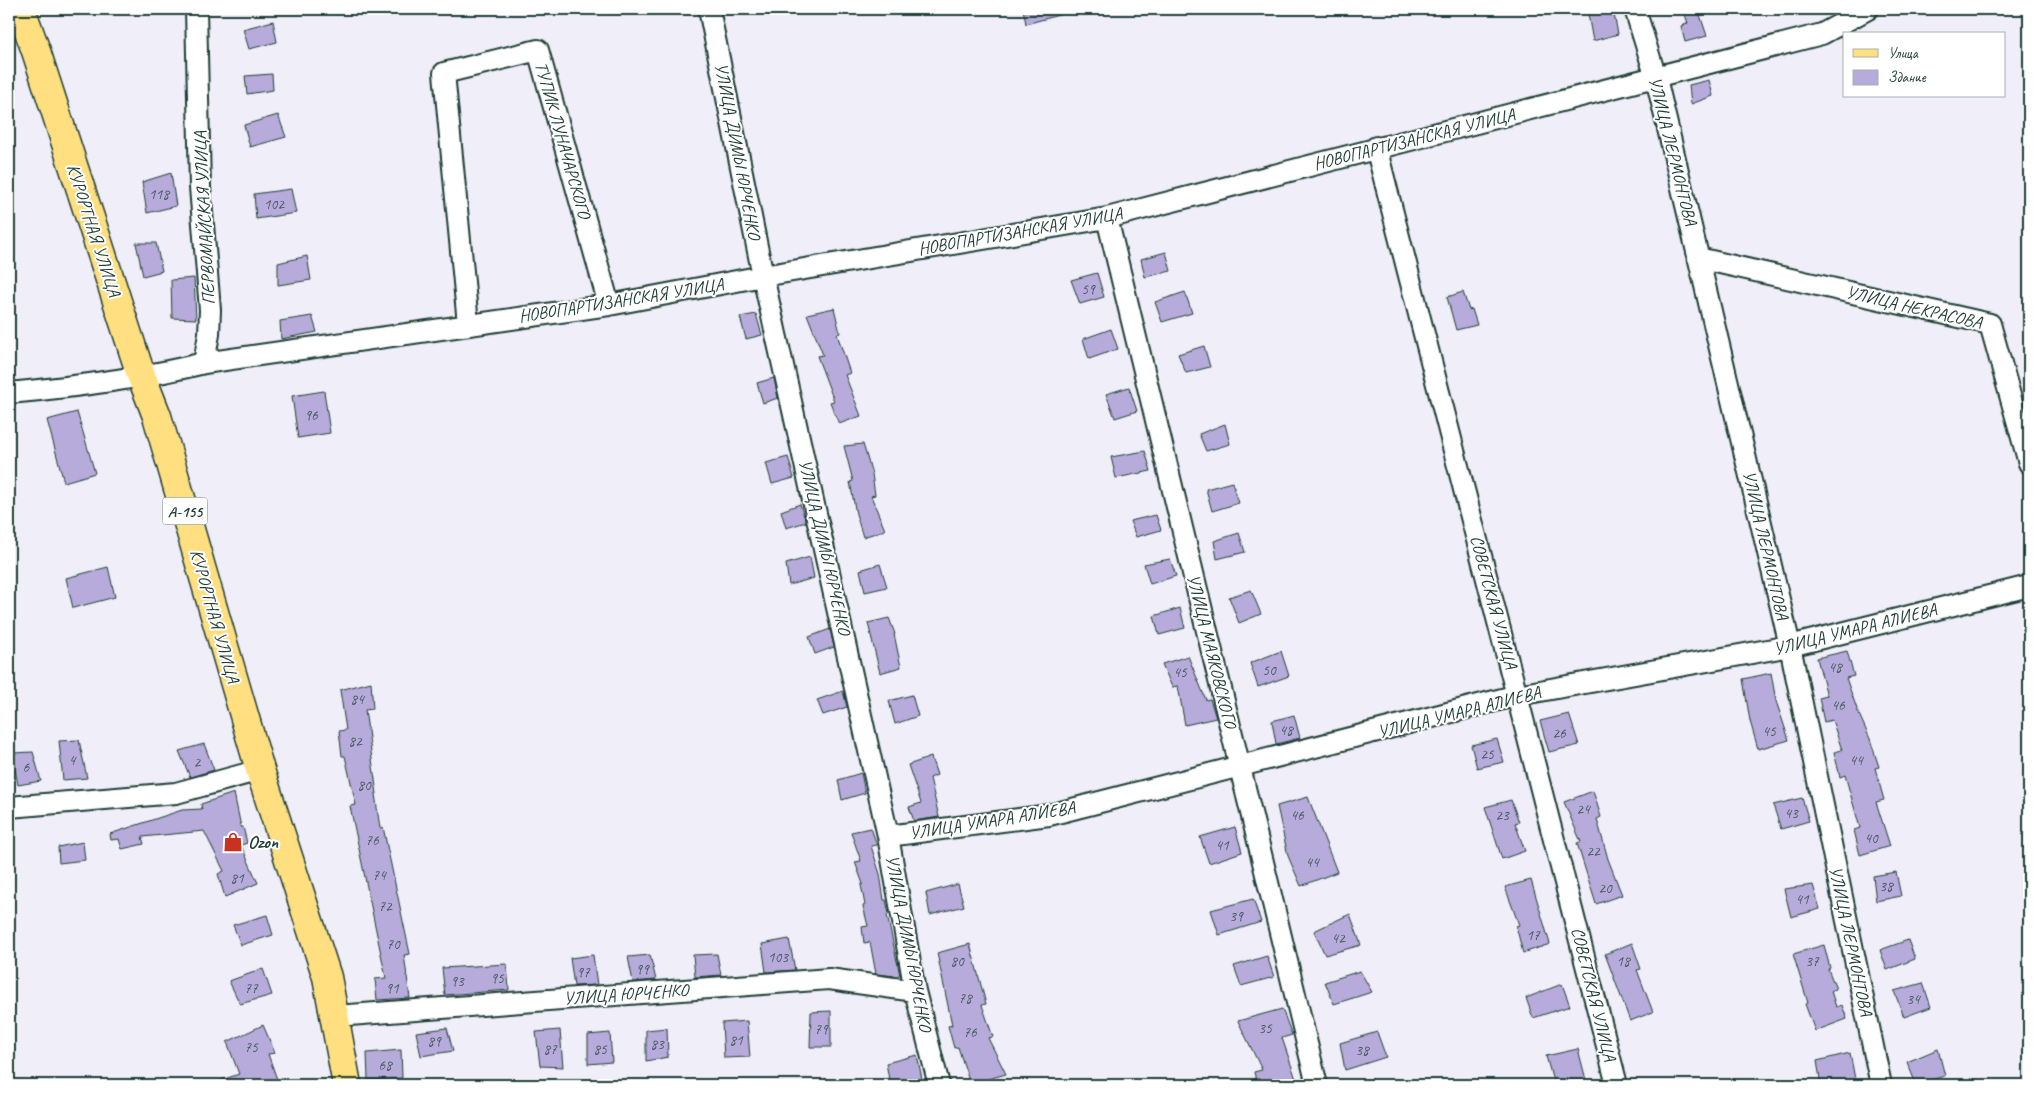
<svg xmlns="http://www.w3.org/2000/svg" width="2038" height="1094" font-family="Caveat,sans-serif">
  <rect width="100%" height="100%" fill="#f0eef8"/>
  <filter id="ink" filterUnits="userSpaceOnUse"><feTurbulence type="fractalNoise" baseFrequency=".02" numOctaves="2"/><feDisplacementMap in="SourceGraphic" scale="10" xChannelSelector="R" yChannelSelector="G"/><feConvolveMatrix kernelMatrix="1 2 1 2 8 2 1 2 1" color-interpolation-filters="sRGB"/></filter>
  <g filter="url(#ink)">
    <path fill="#b6abdb" stroke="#1f3d34" d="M1023,9H1065L1066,13L1026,24Z
      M1587,9H1613L1618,34L1593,41Z
      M1683,9H1698L1707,36L1685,42L1681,26L1688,23Z
      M273,21L277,42L249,49L243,29Z
      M272,74L273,90L247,94L245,76Z
      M1709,80L1713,96L1691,104L1689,85Z
      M278,115L286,137L250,147L244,125Z
      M171,173L176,206L147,213L142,182Z
      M291,189L296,213L256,219L254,194Z
      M136,243H156L162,271L143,276Z
      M1166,252L1171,271L1145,277L1141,259Z
      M307,256L311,280L278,285V263Z
      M1097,273L1104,297L1080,304L1071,280Z
      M194,278L196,319L172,318L171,280Z
      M1185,292L1192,313L1162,322L1155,302Z
      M1463,292L1469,310L1472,309L1477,325L1456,330L1447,297Z
      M834,308L840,333L837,334L850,373L845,375L861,416L839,424L830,402L834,401L817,356L823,355L807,314Z
      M756,314L762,335L746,339L740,317Z
      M312,316L317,332L281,339L280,321Z
      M1111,329L1118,349L1089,359L1083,339Z
      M1204,346L1210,367L1186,373L1178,354Z
      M774,378L778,398L763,403L757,383Z
      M1129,387L1137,411L1115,418L1106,394Z
      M324,391L330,433L298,438L292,396Z
      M77,412L95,473L64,482L47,420Z
      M1225,424L1230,444L1206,451L1199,434Z
      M863,444L872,474L875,495L871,496L885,530L863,537L856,514L850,482L853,481L844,446Z
      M1145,451L1151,471L1116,478L1111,457Z
      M788,457L794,478L772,484L766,463Z
      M1232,482L1239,503L1212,511L1206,489Z
      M800,504L806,522L786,528L781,511Z
      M1156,515L1161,530L1136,537L1130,521Z
      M1239,533L1245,552L1217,559L1214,541Z
      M810,557L814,578L789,585L786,564Z
      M1170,559L1176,576L1150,584L1144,564Z
      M880,564L887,587L865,592L860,570Z
      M108,567L115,597L73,608L66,578Z
      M1251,590L1261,614L1239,623L1229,597Z
      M1180,608L1185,628L1159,635L1154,616Z
      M889,618L895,634H894L901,667L880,673L868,623Z
      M830,629L834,647L815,654L809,637Z
      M1281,651L1289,676L1258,687L1250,663Z
      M1847,651L1854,676L1846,678L1858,712L1870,739L1879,767L1875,768L1884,800L1876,802L1890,846L1860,855L1854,830L1860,828L1845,775L1840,777L1834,752L1842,750L1832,720L1824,722L1819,698L1827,696L1817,658Z
      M1188,656L1206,700L1210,699L1216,718L1185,725L1178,686L1172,687L1162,664Z
      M1771,673L1776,701L1789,740L1758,749L1750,721L1743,679Z
      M371,682L373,709L365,710L377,794H375L380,828L383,827L410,954L404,955L410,998L377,1000L375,979L386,978L350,806L356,805L345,756H342L339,731L346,730L340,690Z
      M843,691L847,707L823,715L817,700Z
      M912,695L918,716L895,724L889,701Z
      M1569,714L1579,745L1549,752L1540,721Z
      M1294,715L1300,738L1276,744L1272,721Z
      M1497,739L1504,762L1477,768L1471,745Z
      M79,740L87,778L63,780L59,741Z
      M204,744L214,770L190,777L179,751Z
      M33,752L41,781L18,785L12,753Z
      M931,757L937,775L930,778L939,817L914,821L909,807L921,803L908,765Z
      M861,773L865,793L842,800L838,780Z
      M1593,791L1601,817L1597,819L1608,859L1622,895L1596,904L1577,843L1581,842L1564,802Z
      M234,793L241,827H243L247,843L241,845L258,883L225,897L218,874L224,871L204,831L142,837L144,844L122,849L119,839L111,840L110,834L182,810L202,809L201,804Z
      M1308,797L1337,872L1301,886L1288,856L1277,806Z
      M1802,798L1809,821L1781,829L1773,805Z
      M1511,800L1519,822L1515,823L1525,851L1502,859L1485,807Z
      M1235,827L1242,852L1209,863L1200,837Z
      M871,828L877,845L871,846L880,874L884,900H886L889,914L887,915L900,975L896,976L876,974L870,942L864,943L862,927L868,926L863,906L865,905L861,885L863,884L855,862L861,861L851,832Z
      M83,842L85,860L59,863L58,847Z
      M1896,872L1901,896L1876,901L1873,876Z
      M1531,880L1550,944L1523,953L1516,926L1519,925L1505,887Z
      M958,884L964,906L930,915L926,893Z
      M1813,885L1820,909L1791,917L1784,889Z
      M1253,899L1261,922L1219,935L1211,910Z
      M1350,914L1361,945L1325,955L1314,931Z
      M267,915L273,935L241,945L233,925Z
      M789,939L795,970L766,972L762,944Z
      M1908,940L1915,959L1887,970L1880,950Z
      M1632,943L1641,969L1637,970L1653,1012L1630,1021L1605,954Z
      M970,944L986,1004L982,1005L993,1037L988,1038L1006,1074L970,1084L958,1047L954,1048L948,1026L952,1025L937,953Z
      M1824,945L1830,968L1828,969L1836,989L1831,991L1836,1007L1842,1005L1847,1019L1815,1031L1805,1004L1808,1003L1793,954Z
      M717,954L721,975L695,977L693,955Z
      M593,955L597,985L574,986L570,958Z
      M650,955L656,980L633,982L628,957Z
      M1267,956L1274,977L1241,986L1234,966Z
      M507,964L509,990L445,995L442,968Z
      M263,969L272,995L240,1004L229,981Z
      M1360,971L1372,992L1334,1004L1325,982Z
      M1923,983L1931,1007L1904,1017L1894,991Z
      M1562,984L1570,1006L1533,1018L1526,998Z
      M1282,1009L1292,1035L1282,1038L1298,1085H1257L1254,1072L1262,1070L1238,1021Z
      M831,1011V1047H810L811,1012Z
      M747,1021L750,1057L724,1058L722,1023Z
      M263,1025L275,1053L268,1054L279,1085H213V1083L239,1074L227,1042Z
      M447,1028L453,1051L421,1056L416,1032Z
      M667,1028L668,1057L646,1061V1030Z
      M560,1030L563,1067L540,1066L536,1032Z
      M1377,1032L1386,1057L1345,1070L1340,1043Z
      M610,1033L612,1062L588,1064V1035Z
      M1578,1049L1586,1080L1569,1085H1554L1546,1056Z
      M1938,1049L1945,1076L1916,1084L1907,1062Z
      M401,1050L402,1078L368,1080L367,1053Z
      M1850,1053L1855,1079L1831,1085H1821L1817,1061Z
      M917,1055L922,1079L890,1085L886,1063Z"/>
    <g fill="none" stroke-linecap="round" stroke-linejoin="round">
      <defs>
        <path id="street" d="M709,9L763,276L888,836L915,991L939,1085
          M1635,9L1656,78L1790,646L1881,1085
          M1376,147L1617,1085
          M1107,218L1317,1085
          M1698,258L1990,324L2029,463
          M468,324L444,73L538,50L609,305
          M204,363L609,305L763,276L1107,218L1822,34L1868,9
          M9,393C74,387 141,379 204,363L209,334L210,310L200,187L196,9
          M9,807L176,793L260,770
          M888,836L1049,815L1518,695L1790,646L2029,586
          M336,1016L829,979L915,991"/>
        <path id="primary" d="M21,9L36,51L141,375L157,416L260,770L327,977L347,1085"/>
      </defs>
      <use href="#street" stroke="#1f3d34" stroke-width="24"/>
      <use href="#primary" stroke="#1f3d34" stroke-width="31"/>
      <use href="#street" stroke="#fff" stroke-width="20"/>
      <use href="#primary" stroke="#ffdf80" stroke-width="28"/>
    </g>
  </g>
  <defs>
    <symbol id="shop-bare" viewBox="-9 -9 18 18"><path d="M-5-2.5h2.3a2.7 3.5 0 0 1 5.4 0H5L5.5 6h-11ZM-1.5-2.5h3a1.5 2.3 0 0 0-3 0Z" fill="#c8321e" stroke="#fff" stroke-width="2.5" paint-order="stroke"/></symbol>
  </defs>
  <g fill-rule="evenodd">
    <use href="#shop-bare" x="219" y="828" width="28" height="28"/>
  </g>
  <g text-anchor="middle" stroke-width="4" stroke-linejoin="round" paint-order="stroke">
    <g font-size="15" fill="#45585e">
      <text x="159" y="199">118</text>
      <text x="274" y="209">102</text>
      <text x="1088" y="294">59</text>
      <text x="311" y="420">96</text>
      <text x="1835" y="672">48</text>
      <text x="1269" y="675">50</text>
      <text x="1180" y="677">45</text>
      <text x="357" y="704">84</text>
      <text x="1838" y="710">46</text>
      <text x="1286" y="735">48</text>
      <text x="1769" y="736">45</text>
      <text x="1559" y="738">26</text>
      <text x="355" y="746">82</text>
      <text x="1487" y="759">25</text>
      <text x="72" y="765">4</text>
      <text x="1856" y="765">44</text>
      <text x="197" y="767">2</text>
      <text x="26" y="772">6</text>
      <text x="364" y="790">80</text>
      <text x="1583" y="814">24</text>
      <text x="1791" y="818">43</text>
      <text x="1297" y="820">46</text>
      <text x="1502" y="820">23</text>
      <text x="1871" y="843">40</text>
      <text x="372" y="845">76</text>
      <text x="1222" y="850">41</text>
      <text x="1593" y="856">22</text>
      <text x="1312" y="867">44</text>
      <text x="379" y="880">74</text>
      <text x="237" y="883">81</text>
      <text x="1886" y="891">38</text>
      <text x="1605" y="893">20</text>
      <text x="1802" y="904">41</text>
      <text x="385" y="911">72</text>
      <text x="1236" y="921">39</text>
      <text x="1533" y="940">17</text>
      <text x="1338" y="943">42</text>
      <text x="393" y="949">70</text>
      <text x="778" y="962">103</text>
      <text x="957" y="966">80</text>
      <text x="1623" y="966">18</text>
      <text x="1812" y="966">37</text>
      <text x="642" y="974">99</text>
      <text x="583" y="977">97</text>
      <text x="497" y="983">95</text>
      <text x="457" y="986">93</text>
      <text x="251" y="993">77</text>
      <text x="392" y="993">91</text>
      <text x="965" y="1003">78</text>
      <text x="1913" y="1004">34</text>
      <text x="1265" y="1033">35</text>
      <text x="821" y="1034">79</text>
      <text x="970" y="1037">76</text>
      <text x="736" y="1045">81</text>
      <text x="434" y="1046">89</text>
      <text x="657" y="1049">83</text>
      <text x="251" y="1052">75</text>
      <text x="550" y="1054">87</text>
      <text x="600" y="1054">85</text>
      <text x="1362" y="1055">38</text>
      <text x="385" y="1070">68</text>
    </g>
    <rect fill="#fff" stroke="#627771" stroke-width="1" x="162.5" y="497.5" width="45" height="27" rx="4"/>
    <g font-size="16" font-weight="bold" fill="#1f3d34">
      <text x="185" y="517">А-155</text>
    </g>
    <g font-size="18" fill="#1f3d34" stroke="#fff">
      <text transform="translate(1414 139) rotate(-14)" y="6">НОВОПАРТИЗАНСКАЯ УЛИЦА</text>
      <text transform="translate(563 140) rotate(74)" y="6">ТУПИК ЛУНАЧАРСКОГО</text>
      <text transform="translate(738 151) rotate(79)" y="6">УЛИЦА ДИМЫ ЮРЧЕНКО</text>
      <text transform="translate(1673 151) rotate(76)" y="6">УЛИЦА ЛЕРМОНТОВА</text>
      <text transform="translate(204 218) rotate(-93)" y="6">ПЕРВОМАЙСКАЯ УЛИЦА</text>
      <text transform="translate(94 230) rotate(72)" y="6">КУРОРТНАЯ УЛИЦА</text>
      <text transform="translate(1020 231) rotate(-10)" y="6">НОВОПАРТИЗАНСКАЯ УЛИЦА</text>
      <text transform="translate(621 300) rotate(-9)" y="6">НОВОПАРТИЗАНСКАЯ УЛИЦА</text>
      <text transform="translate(1914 307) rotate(13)" y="6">УЛИЦА НЕКРАСОВА</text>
      <text transform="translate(1766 545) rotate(77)" y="6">УЛИЦА ЛЕРМОНТОВА</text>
      <text transform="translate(825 547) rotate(77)" y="6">УЛИЦА ДИМЫ ЮРЧЕНКО</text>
      <text transform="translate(1494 602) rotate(75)" y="6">СОВЕТСКАЯ УЛИЦА</text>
      <text transform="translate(215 616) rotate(74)" y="6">КУРОРТНАЯ УЛИЦА</text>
      <text transform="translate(1855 629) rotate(-14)" y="6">УЛИЦА УМАРА АЛИЕВА</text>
      <text transform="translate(1212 651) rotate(76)" y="6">УЛИЦА МАЯКОВСКОГО</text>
      <text transform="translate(1459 712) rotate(-14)" y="6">УЛИЦА УМАРА АЛИЕВА</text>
      <text transform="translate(992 820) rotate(-9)" y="6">УЛИЦА УМАРА АЛИЕВА</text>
      <text transform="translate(1851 941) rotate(78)" y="6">УЛИЦА ЛЕРМОНТОВА</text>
      <text transform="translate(909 943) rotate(79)" y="6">УЛИЦА ДИМЫ ЮРЧЕНКО</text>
      <text transform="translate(626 994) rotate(-4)" y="6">УЛИЦА ЮРЧЕНКО</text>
      <text transform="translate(1594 994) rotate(76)" y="6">СОВЕТСКАЯ УЛИЦА</text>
    </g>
    <g font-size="18" font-weight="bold" fill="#1f3d34" stroke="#fff" text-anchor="start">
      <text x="248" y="848">Ozon</text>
    </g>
  </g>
  <rect width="2038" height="1094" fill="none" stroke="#fff" stroke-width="30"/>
  <rect x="15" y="15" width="2008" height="1064" fill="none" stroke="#1f3d34" stroke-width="2" filter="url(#ink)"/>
  <rect x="1843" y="32" width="162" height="65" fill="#ffffff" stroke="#a5b1ae"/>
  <rect x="1853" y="49" width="25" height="8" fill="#ffdf80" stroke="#a5b1ae"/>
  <text x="1888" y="58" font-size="15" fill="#1f3d34">Улица</text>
  <rect x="1853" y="70" width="25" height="15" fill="#b6abdb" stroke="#a5b1ae"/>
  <text x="1888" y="82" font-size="15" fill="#1f3d34">Здание</text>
</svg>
